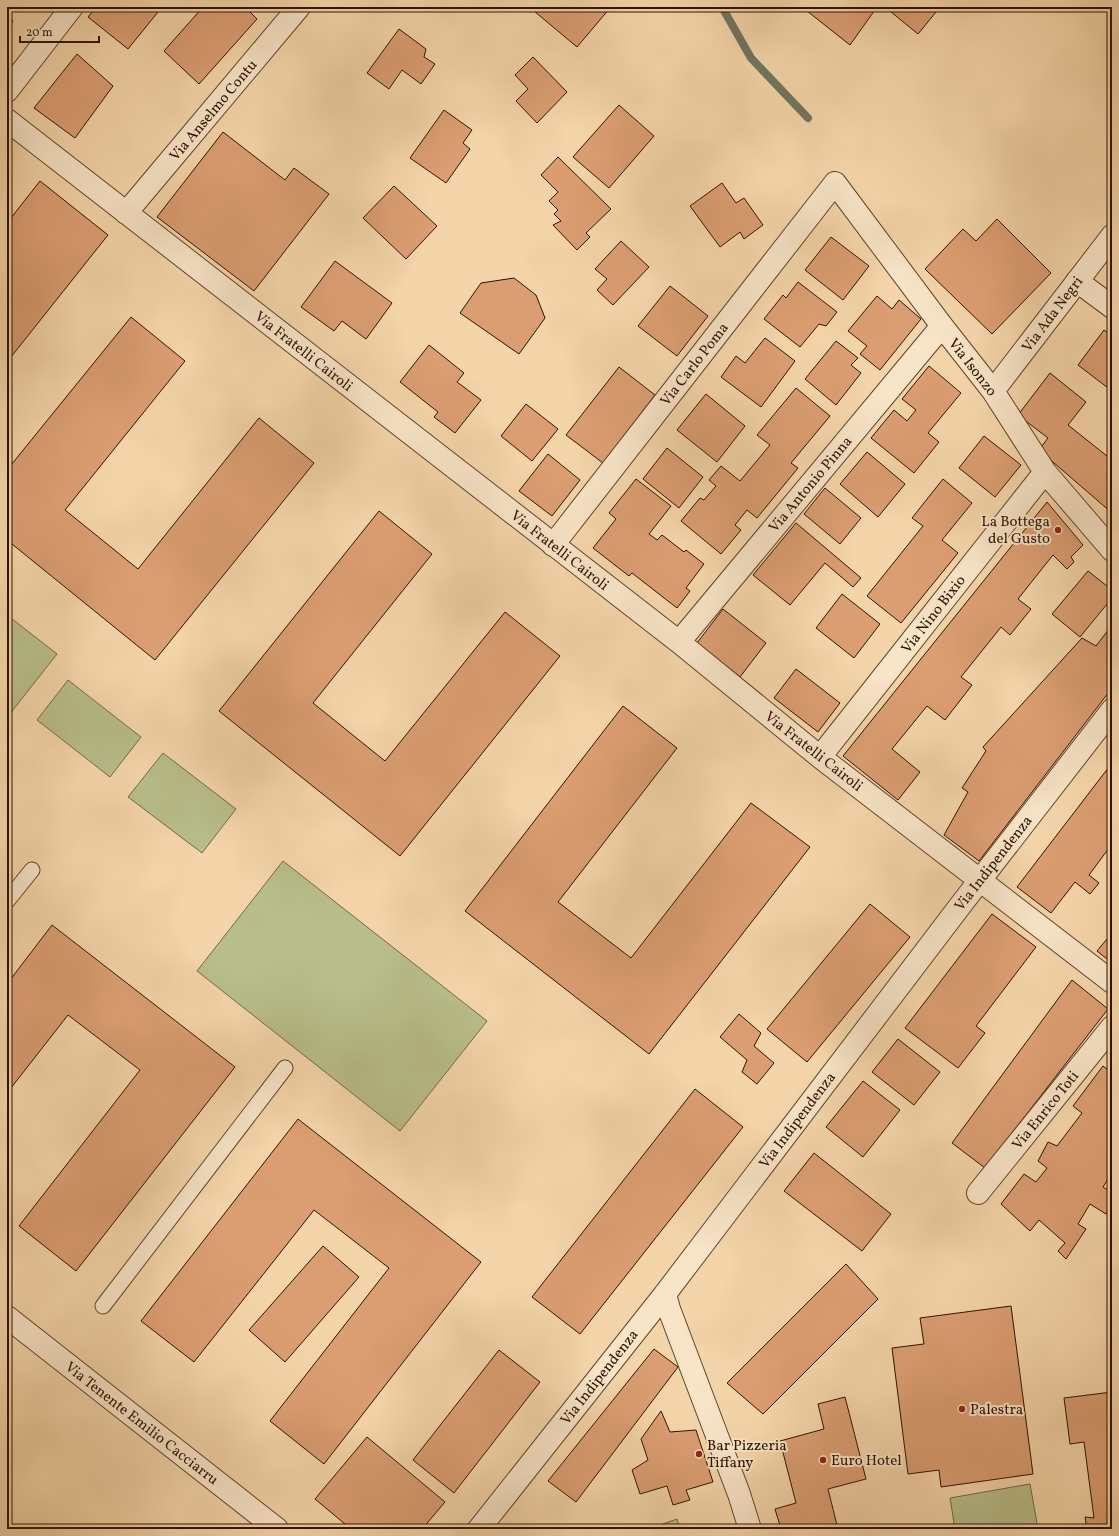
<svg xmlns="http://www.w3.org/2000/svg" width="1119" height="1536" font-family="Vollkorn,serif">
  <rect width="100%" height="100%" fill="#f4d5a9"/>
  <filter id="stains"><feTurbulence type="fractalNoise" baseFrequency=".005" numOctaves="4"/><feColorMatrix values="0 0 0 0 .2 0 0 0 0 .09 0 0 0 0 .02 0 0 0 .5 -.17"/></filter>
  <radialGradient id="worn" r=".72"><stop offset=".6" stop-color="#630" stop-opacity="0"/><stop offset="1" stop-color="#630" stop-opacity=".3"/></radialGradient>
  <path fill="#b8be8b" stroke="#746846" d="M7,615L57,654L9,715L7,713Z
    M68,680L141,737L110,777L37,720Z
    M163,753L236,809L202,853L128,797Z
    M283,861L487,1021L400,1131L197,971Z
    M1030,1484L1038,1529H955L950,1498Z
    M677,1519L680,1529H648Z"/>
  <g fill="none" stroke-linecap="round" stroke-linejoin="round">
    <path stroke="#717662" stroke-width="8" d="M722,7L751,58L808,118"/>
  </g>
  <path fill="#db9e72" stroke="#301200" d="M96,7H162L128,49L88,17Z
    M203,7H245L257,19L199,84L164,51Z
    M538,7H609L610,8L577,47L534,11Z
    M802,7H877L850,45Z
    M885,7H940L918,34Z
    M7,16L13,21L7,28Z
    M399,29L426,49L424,57L435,64L421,84L402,70L389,89L367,73Z
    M77,54L113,86L75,138L34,108Z
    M533,57L567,92L537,123L516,101L528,89L515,75Z
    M619,105L654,136L609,188L573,157Z
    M444,110L472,130L463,143L470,149L446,183L410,158Z
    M223,132L285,180L294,168L329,194L254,291L157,217Z
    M558,157L611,209L586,233L590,237L577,250L553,225L561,221L554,214L558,210L549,201L558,192L541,175Z
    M40,181L108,235L7,362V223Z
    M722,183L736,203L744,198L763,225L744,239L740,232L720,247L690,206Z
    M394,186L437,226L406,259L363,218Z
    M997,219L1051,273L992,334L925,269L963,229L976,241Z
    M831,237L869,266L843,300L805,270Z
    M621,241L649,267L613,305L597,290L607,279L595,269Z
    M335,261L392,303L366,339L342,321L334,331L301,307Z
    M514,278L536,295L545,318L519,354L460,313L481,283Z
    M798,282L837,312L826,326L819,324L800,347L764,319L783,295L786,298Z
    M670,286L708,316L677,356L638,326Z
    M877,296L892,309L899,300L921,319L880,370L860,354L867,346L848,331Z
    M131,317L185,361L65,510L138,569L259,418L314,463L155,660L7,540V470Z
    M1104,330L1112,336V391L1078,365Z
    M765,338L795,361L761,407L721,377L736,356L745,363Z
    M836,341L858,358L851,365L861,373L836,405L805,379Z
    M429,345L464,373L457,382L481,400L455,433L434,417L438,412L400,382Z
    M929,366L961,393L928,433L939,442L914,473L871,438L894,410L907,421L916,410L902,399Z
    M619,367L655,395L603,463L566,435Z
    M1050,373L1086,402L1068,425L1112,460V513L1039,450L1048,438L1018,415Z
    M796,388L830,416L791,463L798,468L757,518L747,510L735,525L741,530L721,554L681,521L700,498L704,500L716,486L709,480L721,466L740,481L770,445L757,435Z
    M706,394L745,426L717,462L677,430Z
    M526,404L558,429L532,461L501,436Z
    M984,436L1021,465L995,497L959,468Z
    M667,448L703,477L679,508L643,479Z
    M867,452L905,484L878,517L840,484Z
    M548,454L580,480L552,516L519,491Z
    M636,479L671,506L649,534L657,540L662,535L684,552L686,550L704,564L686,588L690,591L677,608L632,573L629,576L593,548L616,519L609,513Z
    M943,479L972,503L942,540L958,553L901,623L867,596L923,526L912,518Z
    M825,488L861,518L840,544L804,514Z
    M1047,502L1083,545L1071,557L1074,562L1067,569L1053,555L1018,599L1031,609L1010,635L1001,627L961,677L972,685L945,720L927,706L892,749L920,772L898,800L843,756Z
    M379,511L432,554L313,703L385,761L505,612L560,656L400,856L219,711Z
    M796,523L861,578L853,587L825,563L790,605L753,575Z
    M1088,571L1112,590V598L1080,637L1052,614Z
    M842,594L880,624L854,658L816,628Z
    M723,609L766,643L740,677L697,643Z
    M1112,625V688L979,861L944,835L968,792L962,788L986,751L983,747L1082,638L1096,646Z
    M796,669L840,703L818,732L774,698Z
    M623,706L677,748L558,902L631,958L751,803L810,847L649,1054L465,911Z
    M1112,763V844L1089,875L1099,883L1090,894L1075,882L1051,913L1017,887Z
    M870,904L910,937L807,1062L767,1029Z
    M992,914L1036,947L976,1026L985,1033L958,1068L905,1028Z
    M52,925L235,1067L76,1271L19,1226L140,1070L68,1015L7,1093V984Z
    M1112,933V963L1097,951Z
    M1072,980L1108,1009L985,1168L952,1143Z
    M739,1014L761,1033L754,1046L774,1063L757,1084L742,1072L747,1060L720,1037Z
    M898,1039L940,1072L914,1105L872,1072Z
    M1103,1066L1112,1073V1173L1103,1187L1112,1193V1204L1106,1214L1090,1204L1078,1224L1086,1229L1066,1259L1058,1251L1065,1243L1039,1220L1030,1231L1001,1204L1024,1174L1036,1182L1047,1168L1038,1161L1048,1142L1057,1146L1082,1113L1073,1106Z
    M863,1081L900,1110L863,1157L826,1127Z
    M695,1089L743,1127L580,1334L532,1297Z
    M298,1119L481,1262L324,1464L270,1421L389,1268L314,1210L194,1362L141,1321Z
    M814,1153L891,1214L862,1251L784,1191Z
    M323,1246L359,1277L285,1362L249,1330Z
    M846,1264L878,1299L763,1414L727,1383Z
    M1011,1306L1033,1474L941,1487L939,1470L908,1474L892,1348L924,1344L920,1318Z
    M654,1349L678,1367L576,1502L548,1481Z
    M499,1350L540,1382L454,1493L413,1460Z
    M1112,1392V1529H1087L1085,1517L1094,1518L1084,1442L1070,1444L1064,1398Z
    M845,1397L866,1479L828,1489L838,1529H781L775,1509L796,1503L780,1441L824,1429L818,1404Z
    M661,1411L670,1432L696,1430L713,1482L686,1490L690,1500L673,1505L667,1486L640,1494L632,1470L648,1460L641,1439Z
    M367,1437L445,1502L422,1529H351L315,1499Z"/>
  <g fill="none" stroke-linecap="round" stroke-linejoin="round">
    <defs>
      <path id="service" d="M7,901L32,870
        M103,1306L285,1068"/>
      <path id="minor" d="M7,91L72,7
        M7,120L679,642L820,757L1112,982
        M126,213L299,7
        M1077,281L1112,307
        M993,391L1112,236
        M553,545L835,183L942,326L993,391L1045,472L1112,550
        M679,642L942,326
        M820,757L1045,472
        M978,1193L1112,1027
        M665,1294L669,1309L739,1494L750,1529
        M7,1317L277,1529
        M479,1529L665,1294L963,902L1112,710"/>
    </defs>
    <use href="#service" stroke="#61432a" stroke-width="17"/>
    <use href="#minor" stroke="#61432a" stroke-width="24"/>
    <use href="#service" stroke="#f8e4c7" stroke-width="15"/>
    <use href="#minor" stroke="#f8e4c7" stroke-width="22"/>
  </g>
  <g fill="#8f2418" stroke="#f8e4c7" stroke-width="1.5">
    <circle cx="1058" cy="530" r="4"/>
    <circle cx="962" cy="1409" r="4"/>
    <circle cx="699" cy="1454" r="4"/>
    <circle cx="823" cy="1460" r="4"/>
  </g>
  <g text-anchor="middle" stroke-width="4" stroke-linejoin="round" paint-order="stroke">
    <g font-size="15" fill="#301200" stroke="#f8e4c7">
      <text transform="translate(213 110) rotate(-50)" y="5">Via Anselmo Contu</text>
      <text transform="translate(1052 314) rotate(-53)" y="5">Via Ada Negri</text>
      <text transform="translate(304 351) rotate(38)" y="5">Via Fratelli Cairoli</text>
      <text transform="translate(694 364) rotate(-52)" y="5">Via Carlo Poma</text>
      <text transform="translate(973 367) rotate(52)" y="5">Via Isonzo</text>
      <text transform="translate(810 484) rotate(-50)" y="5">Via Antonio Pinna</text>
      <text transform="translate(560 550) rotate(38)" y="5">Via Fratelli Cairoli</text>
      <text transform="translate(933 614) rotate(-52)" y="5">Via Nino Bixio</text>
      <text transform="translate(814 751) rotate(38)" y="5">Via Fratelli Cairoli</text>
      <text transform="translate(993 863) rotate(-52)" y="5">Via Indipendenza</text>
      <text transform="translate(1045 1110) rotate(-51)" y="5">Via Enrico Toti</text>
      <text transform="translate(797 1120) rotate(-53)" y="5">Via Indipendenza</text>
      <text transform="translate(599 1377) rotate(-52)" y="5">Via Indipendenza</text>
      <text transform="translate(142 1423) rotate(38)" y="5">Via Tenente Emilio Cacciarru</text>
    </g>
    <g font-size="15" fill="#301200" stroke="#f8e4c7" text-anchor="start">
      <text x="1050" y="526" text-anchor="end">La Bottega<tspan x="1050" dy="17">del Gusto</tspan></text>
      <text x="970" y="1414">Palestra</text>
      <text x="707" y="1450">Bar Pizzeria<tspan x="707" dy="17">Tiffany</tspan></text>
      <text x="831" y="1465">Euro Hotel</text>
    </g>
  </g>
  <rect width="1119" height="1536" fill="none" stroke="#f4d5a9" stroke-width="24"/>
  <rect x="8" y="8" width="1103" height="1520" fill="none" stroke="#301200" stroke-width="2"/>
  <rect x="12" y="12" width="1095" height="1512" fill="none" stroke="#301200"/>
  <path d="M20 36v6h79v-6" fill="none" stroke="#301200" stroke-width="2"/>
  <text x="26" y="36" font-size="12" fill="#301200" stroke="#f8e4c7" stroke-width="3" paint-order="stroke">20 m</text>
  <rect width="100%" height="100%" filter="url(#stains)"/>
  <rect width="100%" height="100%" fill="url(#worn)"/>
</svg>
